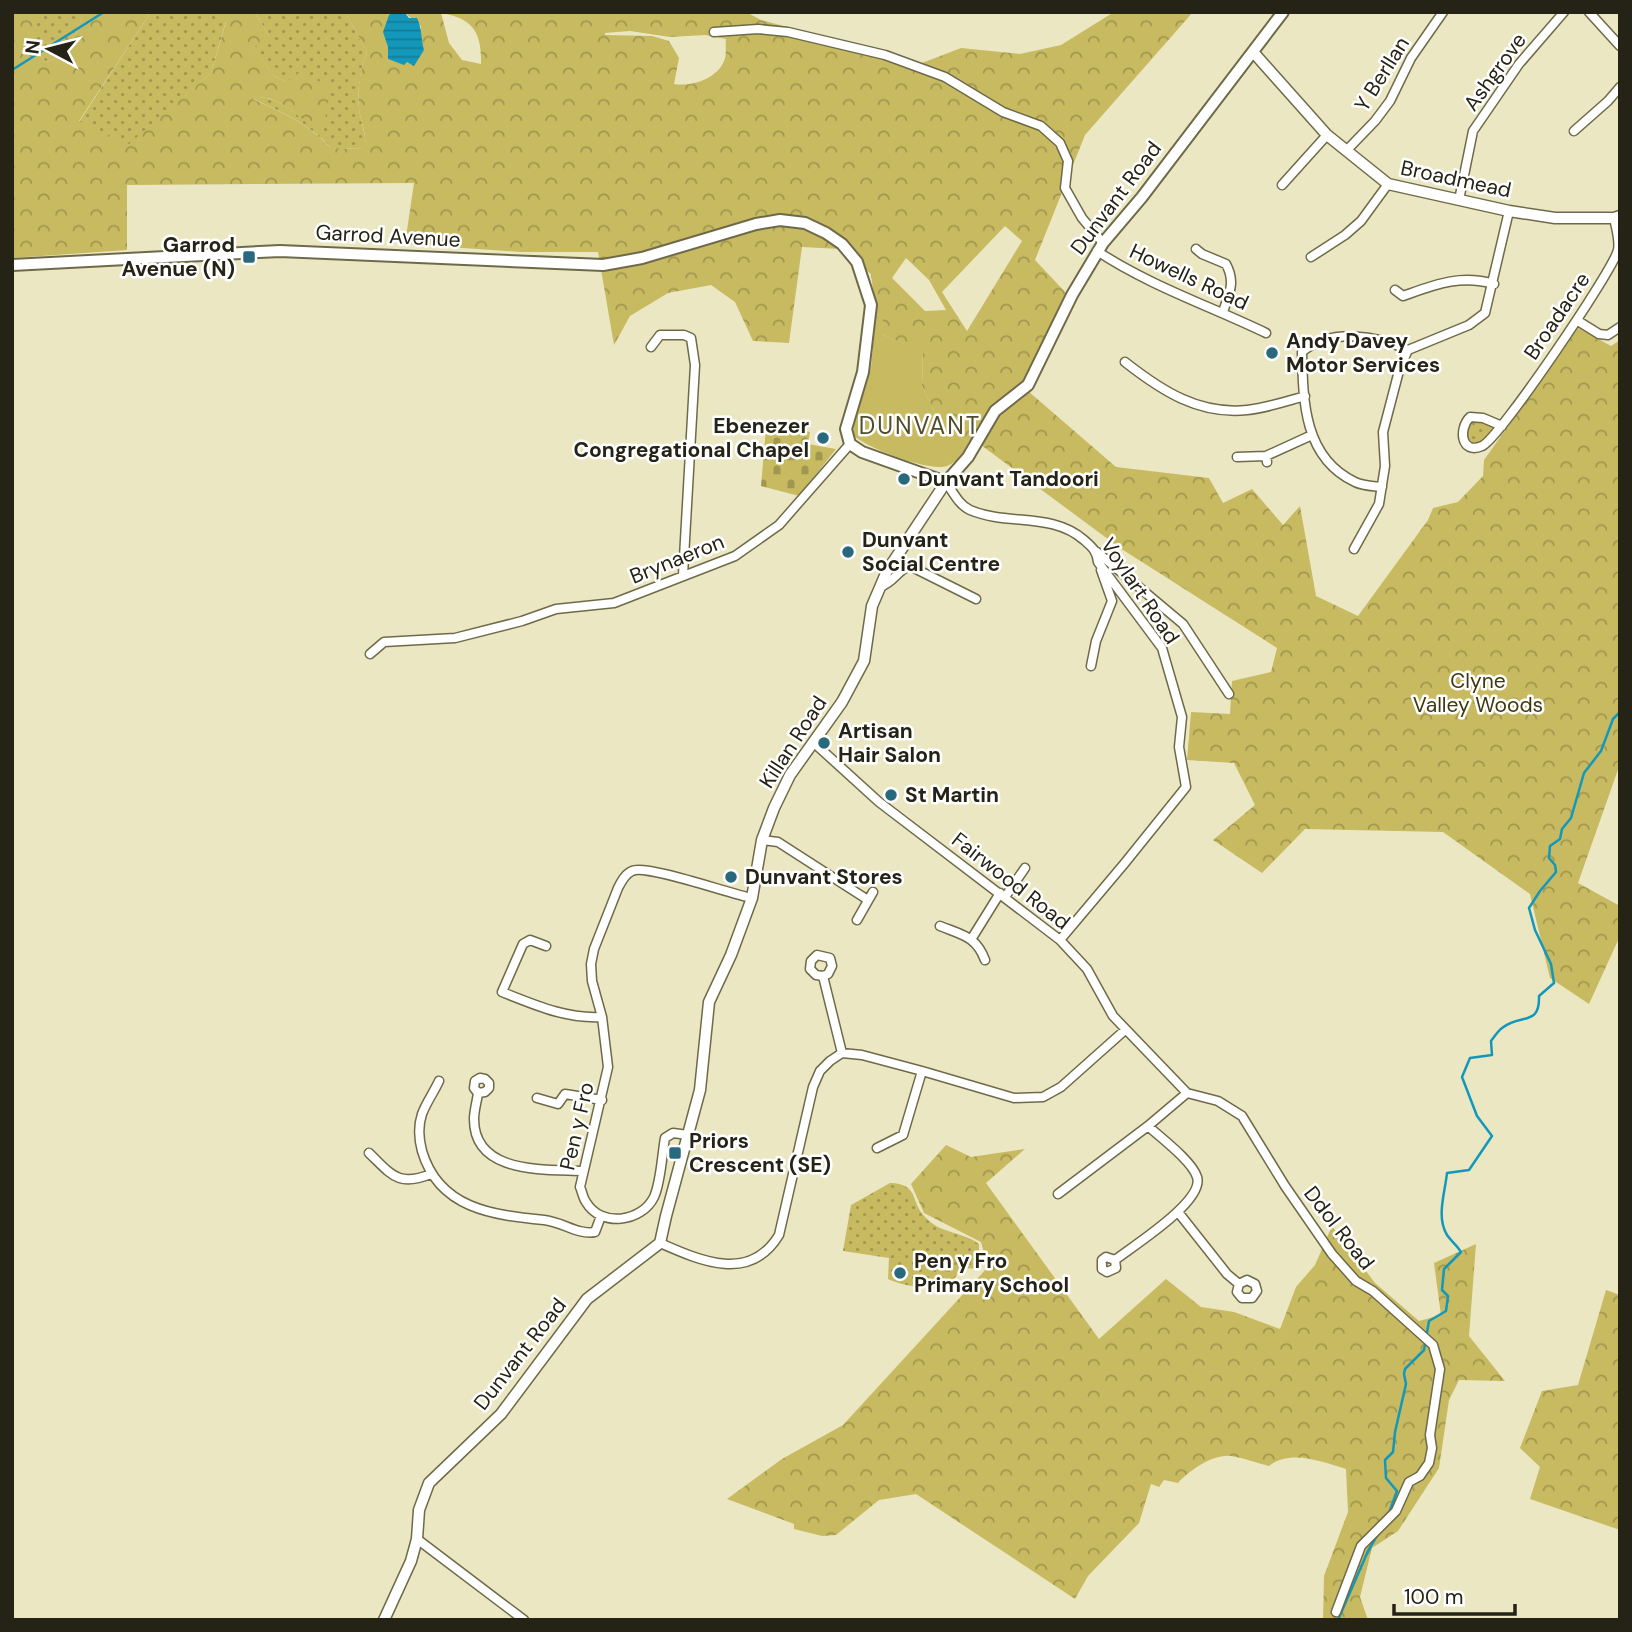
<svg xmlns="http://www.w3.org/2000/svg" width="1632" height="1632" font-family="'DM Sans',sans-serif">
  <defs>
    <pattern id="grass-dots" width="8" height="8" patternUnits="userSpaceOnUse" patternTransform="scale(1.75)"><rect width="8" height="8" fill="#c7ba60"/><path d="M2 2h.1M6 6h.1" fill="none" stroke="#a1974e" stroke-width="1.8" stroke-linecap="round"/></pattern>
    <pattern id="forest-crowns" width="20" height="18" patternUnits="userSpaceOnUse" patternTransform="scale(1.75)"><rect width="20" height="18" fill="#c7ba60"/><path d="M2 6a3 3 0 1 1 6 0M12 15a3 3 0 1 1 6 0" fill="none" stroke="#a1974e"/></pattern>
    <pattern id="cemetery-stones" width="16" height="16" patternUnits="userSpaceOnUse" patternTransform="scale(1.75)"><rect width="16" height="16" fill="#c7ba60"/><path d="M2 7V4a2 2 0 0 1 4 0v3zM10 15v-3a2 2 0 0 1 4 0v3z" fill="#a1974e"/></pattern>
    <pattern id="water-rules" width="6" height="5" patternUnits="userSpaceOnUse" patternTransform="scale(1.75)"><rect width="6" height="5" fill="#1398bc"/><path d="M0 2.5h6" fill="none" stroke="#117c98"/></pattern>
  </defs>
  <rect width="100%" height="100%" fill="#ebe7c2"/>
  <path fill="url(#grass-dots)" d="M32,12H84L68,54L46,62L37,52Z
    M151,12H207L226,21L211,73L129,145L79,122Z
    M255,12H345L367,52C360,70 357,90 359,109C361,123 366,134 366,149L331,148C310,124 281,112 252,98C275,93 295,114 312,126L287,82L274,76L253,46L269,36Z
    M1470,417L1502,426L1484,446L1467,445L1464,423Z
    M890,1183C920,1184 909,1201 926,1218C941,1234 964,1232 979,1244V1269L962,1268C959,1272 955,1279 951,1282C935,1293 904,1286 888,1279L889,1258L843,1251L851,1205Z"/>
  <path fill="url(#forest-crowns)" fill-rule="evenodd" d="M12,12L34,14L37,52L46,62L68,54L84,12H151L79,121L129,144L211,73L226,22L207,12H255L269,36L265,43L254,47L274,76L287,82L300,72L331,87L324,125L312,127C297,115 273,91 253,99C282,112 310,125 331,148L365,149C367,134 361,123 359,109C357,90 360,70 367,52L345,12H746L761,20L922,63L961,48L1020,54L1061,45L1114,12H1193L1085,135L1035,260L1066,293L1031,366L1028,391L1116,467L1209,478L1223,503L1252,489L1283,525L1300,506L1316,596L1358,616L1428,520L1433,508L1458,502L1483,476L1484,460L1578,328L1611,346L1620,340V764L1578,883L1620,906V936L1589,1004L1550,978L1530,894L1443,832L1305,829L1262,873L1213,840L1255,805L1234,763L1187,760L1191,712L1230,714L1232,681L1271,672L1277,648L1120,548L981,445L969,442L941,426L922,386L923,352L883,335V316L876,314L871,274L840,249L802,247L789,343L753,341L735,302L711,285L668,293L630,316L614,345L598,252H521L405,244L414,183L127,185V250L12,258ZM392,12L405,13L421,26L420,38L424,50L404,64L388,59ZM441,13C473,18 482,33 481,64L462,60L449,43ZM630,31L670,37L705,35L726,39C725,46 727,55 724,61C717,79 691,87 674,84L679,58L669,41L652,36L605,35V33ZM1005,226L1022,241L967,331L942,292ZM906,258L929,280L946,310L925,311L892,278Z
    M946,1145L971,1157L1025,1149L986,1183L1099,1339L1166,1279L1201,1307L1234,1312L1280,1329L1296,1287L1315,1265L1332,1226L1375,1283L1419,1321L1441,1315L1434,1263L1476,1244L1469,1336L1505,1381L1459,1380L1449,1400L1439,1468L1398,1531L1372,1548L1360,1597L1368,1620H1323L1324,1576L1348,1512L1346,1469C1322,1462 1291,1449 1269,1466C1257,1463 1244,1458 1231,1456C1213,1454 1190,1470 1178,1483L1164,1480L1159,1487L1151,1484L1139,1523L1088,1576L1075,1599L916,1494L879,1500L836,1535L822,1536L794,1529V1524L727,1499L782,1459L843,1425L988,1267L981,1242L924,1213L911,1184Z
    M1606,1290L1620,1295V1530L1530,1499L1540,1467L1520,1448L1542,1391L1578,1385Z"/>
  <path fill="url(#cemetery-stones)" d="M807,422L806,431L810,432L808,444L836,449L799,496L761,486L766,428Z"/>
  <path fill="#c7ba60" d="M876,314L883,315V335L923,351L922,386L941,426L969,442C963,452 958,462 947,466C928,472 867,448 853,435L854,423L871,367Z"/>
  <path fill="url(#water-rules)" d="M392,12L405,13L409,18H417C422,28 421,39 424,50L414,66L407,62L404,65L388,59V47L383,32L389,15Z"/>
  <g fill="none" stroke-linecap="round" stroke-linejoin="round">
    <path stroke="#1398bc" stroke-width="2.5" d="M12,70L104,12
      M1389,1513L1397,1491L1386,1478L1385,1460L1393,1452L1395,1432L1406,1384L1404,1374L1405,1369L1424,1350L1429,1321L1446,1311L1448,1296L1442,1290L1444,1269L1461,1252C1457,1245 1451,1241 1447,1235C1436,1217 1445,1193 1447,1173L1469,1170L1492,1136L1477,1116L1462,1077L1470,1058L1492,1055L1491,1041C1494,1037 1498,1031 1502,1028C1521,1013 1540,1027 1539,996L1554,983L1551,964L1535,930L1529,908L1540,891L1556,872L1555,865L1549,858L1550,846L1560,839L1562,829L1571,818L1584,773L1601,751L1613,719L1620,712
      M1338,1620L1368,1551L1378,1534"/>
    <defs>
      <path id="minor" d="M1589,12L1620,46
        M714,32L758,29L788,32L885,55L945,77L1003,112L1041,126L1060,143L1068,161L1065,188L1082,218L1103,243
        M1574,131L1608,101L1620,87
        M1346,151L1375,121L1390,101L1411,58L1443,12
        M1282,185L1327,135
        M1459,200L1473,131L1519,64L1564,12
        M1196,249L1202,254L1226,264C1236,283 1229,293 1223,312
        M1097,251C1150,286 1210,306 1266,333
        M1311,257L1345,235L1361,221L1388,184
        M1395,290L1403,296C1434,285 1460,274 1494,284
        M1578,321L1599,334L1608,335L1620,327
        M651,347L660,335H684L691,338L695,365L683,575
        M1125,362C1162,391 1199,415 1247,410C1267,408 1287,401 1305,396
        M1502,426L1483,418L1470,417C1458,429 1461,455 1482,446C1498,440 1613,271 1618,250C1620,240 1616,228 1614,218
        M1266,456L1312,435
        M1237,457L1266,456L1267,462
        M946,482C953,492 959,505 970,510C1008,526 1052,512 1084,540C1092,547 1097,551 1098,562L1162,648L1182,717L1179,747L1186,787L1124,864L1060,940
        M1382,487C1374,486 1363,486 1355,482C1304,458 1303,402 1302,352C1330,328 1377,335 1408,350
        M1354,549L1379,504L1385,466L1383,432L1400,367L1408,350L1469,325L1485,313L1509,211
        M1097,552L1183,624L1229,694
        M880,587C895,582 897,570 910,566L976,599
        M370,654L384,642L455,638L522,621L556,609L614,603L735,556L779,525L850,444
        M1091,666L1096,641L1112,601L1101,570
        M813,742L879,802L1060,940L1087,969L1113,1016L1187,1093L1218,1101L1242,1116L1285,1186L1332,1254L1356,1281L1373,1291L1433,1345L1440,1369L1430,1435L1432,1448L1429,1463L1420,1476L1409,1482L1396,1511L1361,1546L1336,1612
        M762,840L778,842L868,900
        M1005,897L1025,868
        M857,920L873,892
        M940,926C962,935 976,936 985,960
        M972,938L1000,893
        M546,946L530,940L523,944L502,992C535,1005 566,1019 602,1017
        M823,976L828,974L832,966L830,958L817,955L811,961L810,969L816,975L823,976L842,1053
        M439,1081C434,1092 426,1103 422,1114C418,1126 419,1140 422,1151C439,1209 493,1215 544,1220C563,1222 577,1235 595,1232L601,1216
        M478,1093L474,1088L475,1081L480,1078L485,1079L489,1083V1088L485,1092L478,1093C477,1101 474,1111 474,1119C474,1175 546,1169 583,1171
        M537,1098L558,1104L565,1094L602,1100
        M688,1135L673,1133L665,1138C662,1154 661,1182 654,1197C642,1222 601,1228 586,1202C583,1198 582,1191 580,1187L608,1067L602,1017L592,981L591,964L594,949L618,888C621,882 625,874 632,871C646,864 730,894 752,898
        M877,1148L903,1135L922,1071
        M369,1153C392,1175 398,1187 431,1174
        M1058,1194L1148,1126L1187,1093
        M1178,1212L1227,1274L1239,1284L1237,1292L1242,1298H1252L1257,1291L1255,1284L1247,1280L1239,1284
        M660,1243C701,1261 750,1283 779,1235L813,1087L820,1071L830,1061L842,1053L862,1055L922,1071L1014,1098L1043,1097L1061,1087L1125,1030
        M1115,1260L1106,1257L1102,1260V1269L1107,1272L1116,1268L1115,1260C1133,1246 1205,1201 1197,1177C1192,1161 1161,1138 1148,1126
        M417,1539L524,1620"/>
      <path id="tertiary" d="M1254,53L1327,135L1388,184L1509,211L1555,218H1614L1620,216
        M384,1620L411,1561L417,1539L419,1510L429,1483L501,1414L587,1299L660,1243L666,1216L700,1090L709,1002L731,955L752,898L762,840L774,808L790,775L842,702L864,661L872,606L887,571L946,482"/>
      <path id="secondary" d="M12,265L280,251L603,265L642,258L756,224L780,220L805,223L826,233L842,244L857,262L871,305L863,372L846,429L850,444L862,452L946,482L968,457L995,411L1028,385L1072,295L1103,243L1142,197L1283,12"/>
    </defs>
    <use href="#minor" stroke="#6e6a49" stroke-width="11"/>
    <use href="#tertiary" stroke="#6e6a49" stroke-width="13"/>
    <use href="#secondary" stroke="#6e6a49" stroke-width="14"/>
    <use href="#minor" stroke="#fff" stroke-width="8"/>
    <use href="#tertiary" stroke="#fff" stroke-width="10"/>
    <use href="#secondary" stroke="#fff" stroke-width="10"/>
  </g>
  <g fill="#29697e" stroke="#fff" stroke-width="2.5">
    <rect x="242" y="250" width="14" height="14" rx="3.5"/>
    <circle cx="1272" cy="353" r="7"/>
    <circle cx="823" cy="438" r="7"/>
    <circle cx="904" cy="479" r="7"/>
    <circle cx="848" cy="552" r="7"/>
    <circle cx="824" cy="743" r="7"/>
    <circle cx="891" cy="795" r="7"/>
    <circle cx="731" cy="877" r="7"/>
    <rect x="668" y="1146" width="14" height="14" rx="3.5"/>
    <circle cx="900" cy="1273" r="7"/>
  </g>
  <g text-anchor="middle" stroke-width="5" stroke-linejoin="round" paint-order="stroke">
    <g font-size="21" fill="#252315" stroke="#fff">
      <text transform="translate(1495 72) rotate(-54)" y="7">Ashgrove</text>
      <text transform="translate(1382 74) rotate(-58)" y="7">Y Berllan</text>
      <text transform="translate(1456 179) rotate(12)" y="7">Broadmead</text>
      <text transform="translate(1116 198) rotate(-53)" y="7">Dunvant Road</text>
      <text transform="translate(388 236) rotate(3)" y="7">Garrod Avenue</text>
      <text transform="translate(1189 277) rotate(25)" y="7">Howells Road</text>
      <text transform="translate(1557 316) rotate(-56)" y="7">Broadacre</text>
      <text transform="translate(677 559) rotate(-22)" y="7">Brynaeron</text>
      <text transform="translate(1140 591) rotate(56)" y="7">Voylart Road</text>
      <text transform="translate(793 742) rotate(-57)" y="7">Killan Road</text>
      <text transform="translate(1011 881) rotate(38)" y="7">Fairwood Road</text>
      <text transform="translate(577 1126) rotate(-77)" y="7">Pen y Fro</text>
      <text transform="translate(1339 1228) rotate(52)" y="7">Ddol Road</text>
      <text transform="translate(520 1354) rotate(-52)" y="7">Dunvant Road</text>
    </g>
    <g font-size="21" font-weight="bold" fill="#252315" stroke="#fff" text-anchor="start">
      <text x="235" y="252" text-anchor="end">Garrod<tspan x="235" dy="24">Avenue (N)</tspan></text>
      <text x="1286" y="348">Andy Davey<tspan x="1286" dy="24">Motor Services</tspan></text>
      <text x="809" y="433" text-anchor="end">Ebenezer<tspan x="809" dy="24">Congregational Chapel</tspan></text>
      <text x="918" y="486">Dunvant Tandoori</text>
      <text x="862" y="547">Dunvant<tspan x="862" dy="24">Social Centre</tspan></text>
      <text x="838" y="738">Artisan<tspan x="838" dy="24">Hair Salon</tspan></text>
      <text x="905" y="802">St Martin</text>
      <text x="745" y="884">Dunvant Stores</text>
      <text x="689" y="1148">Priors<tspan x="689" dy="24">Crescent (SE)</tspan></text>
      <text x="914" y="1268">Pen y Fro<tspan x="914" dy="24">Primary School</tspan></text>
    </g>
    <g font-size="21" fill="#3e3810" stroke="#fff">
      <text x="1478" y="688">Clyne<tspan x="1478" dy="24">Valley Woods</tspan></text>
    </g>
    <g font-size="24" letter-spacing="2" fill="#504c2d" stroke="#fff">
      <text x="920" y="434">DUNVANT</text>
    </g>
  </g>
  <rect width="1632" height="1632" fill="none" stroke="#252315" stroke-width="28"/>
  <g transform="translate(49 49) rotate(277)" stroke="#ffffff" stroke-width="5" paint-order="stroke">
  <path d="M0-5L12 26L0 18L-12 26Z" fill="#252315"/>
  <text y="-10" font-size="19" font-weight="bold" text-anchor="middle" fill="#252315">N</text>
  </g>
  <path d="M1394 1604v10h121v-10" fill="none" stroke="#252315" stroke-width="3.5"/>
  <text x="1404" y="1604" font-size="21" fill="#252315" stroke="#ffffff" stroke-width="5" paint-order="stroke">100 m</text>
</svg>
